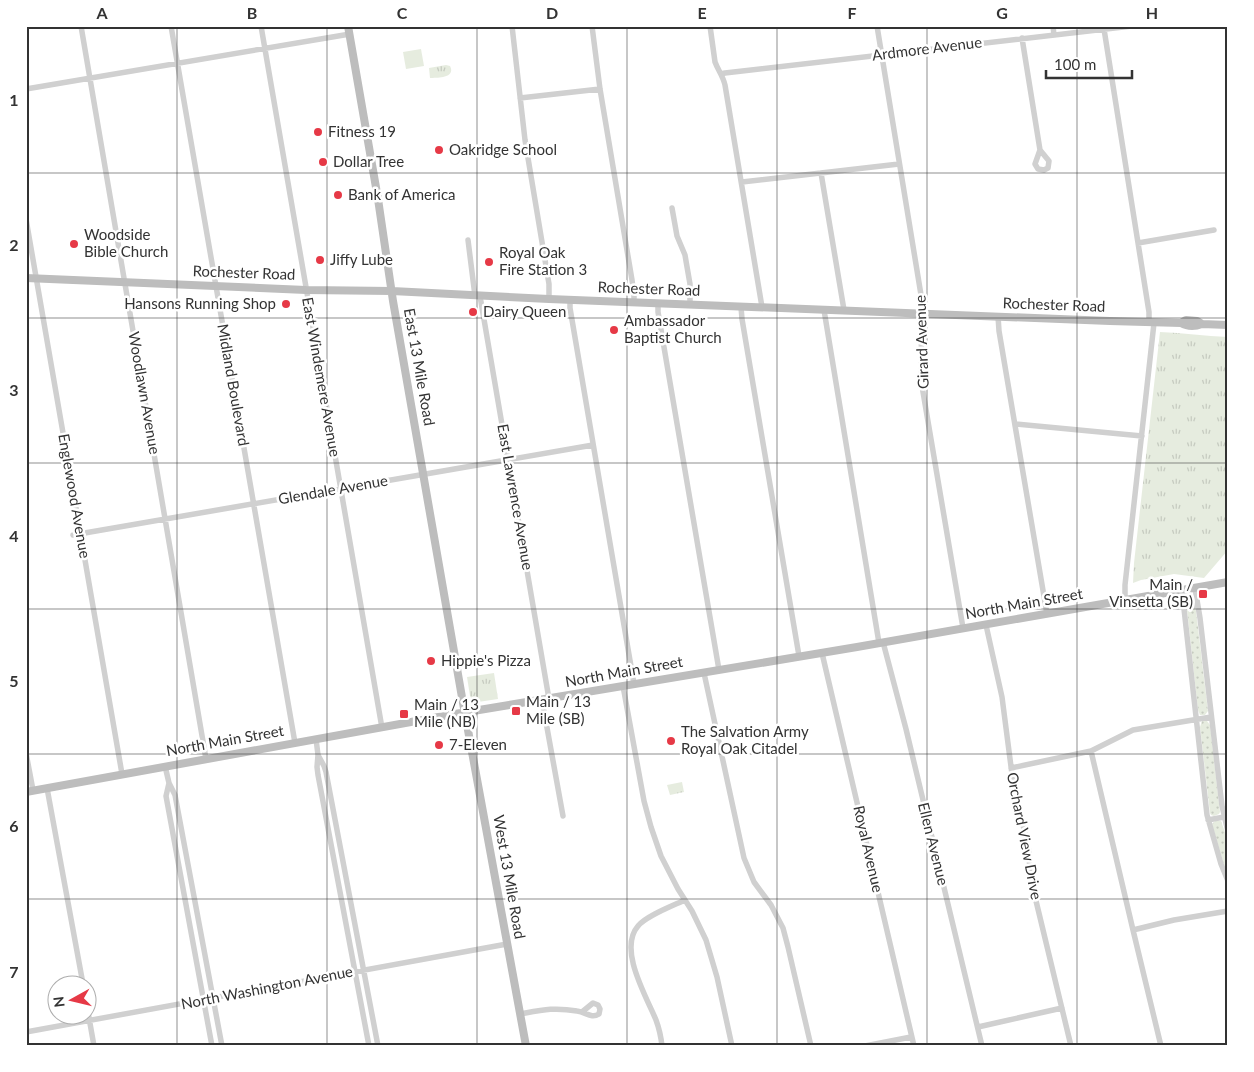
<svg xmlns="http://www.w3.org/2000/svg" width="1254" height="1072" font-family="Lato,sans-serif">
  <defs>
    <pattern id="grass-dots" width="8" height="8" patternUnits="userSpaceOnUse" patternTransform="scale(1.25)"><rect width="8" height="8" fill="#e6ecdf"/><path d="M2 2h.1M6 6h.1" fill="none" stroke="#c6cbc0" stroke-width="1.8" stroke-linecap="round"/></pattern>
    <pattern id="park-tufts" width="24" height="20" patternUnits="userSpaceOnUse" patternTransform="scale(1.25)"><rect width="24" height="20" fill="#e6ecdf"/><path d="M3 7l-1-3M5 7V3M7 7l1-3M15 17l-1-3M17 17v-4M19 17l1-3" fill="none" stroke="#c6cbc0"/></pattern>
  </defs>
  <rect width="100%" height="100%" fill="#fff"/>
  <path fill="url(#grass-dots)" d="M1189,607L1195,608L1196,611L1208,711L1205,715H1200L1198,710L1187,610Z
    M1202,721H1207L1210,725L1220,812L1219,814L1214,816L1211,815L1210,813L1200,727Z
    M1215,821H1221L1228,841V875L1224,865L1212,824Z"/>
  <path fill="url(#park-tufts)" d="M446,65L450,66C456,78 438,78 430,78L429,68Z
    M1160,332C1183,333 1205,336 1228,337V550L1204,578L1174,574L1141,580L1133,583L1134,563Z
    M494,673L498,699L478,702L473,701L470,696L467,677Z
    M682,782L684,792L670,795L667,785Z"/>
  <path fill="#e6ecdf" d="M421,49L424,66L406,69L403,52Z"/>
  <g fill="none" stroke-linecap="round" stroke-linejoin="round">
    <path stroke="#d0d0d0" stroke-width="5.5" d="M81,26L206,759
      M171,26L295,743
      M261,26L382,728
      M512,26L525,140L549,284V299
      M592,26L600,89L632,280L634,295V303
      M710,26L715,62C718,70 723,76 725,85L762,307
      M877,26L922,301L921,371L922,386L963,628
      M1053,26L1054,35
      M1104,29L1149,312V322
      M1022,38L1040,150L1035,164L1038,169L1044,170L1048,168L1049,161L1040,150
      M721,74L725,73L1132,26
      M26,89L350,34
      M520,98L600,89
      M821,173L844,310
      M742,182L899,164
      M672,208L677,236L685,255L686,261L690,284V305
      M26,219L122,774
      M468,240L475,296
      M1138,243L1214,230
      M480,296L549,699
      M570,300V308L634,684
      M658,303V312L719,670
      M741,307L742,319L799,656
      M824,310L879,643
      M998,316L999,331L1047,614
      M1015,424L1142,436
      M73,535L593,445
      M1195,588L1200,618L1222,806L1228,832
      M1182,591L1207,815L1221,864L1228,881
      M1125,601V585L1154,323
      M1184,608L1189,605L1198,606
      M986,625L1002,697L1013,782L1029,851L1030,876L1071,1046
      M883,642L906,729L982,1046
      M822,653L914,1046
      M704,673L744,858L754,882L771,905L783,928L788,947L811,1046
      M623,686L644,801L651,827L661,856L678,889L692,911L706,940L717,977L732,1046
      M542,700L563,816
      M316,739L318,755L317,767L318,775L369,1046
      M1091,751L1133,930L1161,1046
      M26,753L33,790
      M318,755L324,766L326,772L378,1046
      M165,766L169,783L175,795L222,1046
      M1011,768L1091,751L1133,730L1211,717
      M169,783L166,796L212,1046
      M47,788L83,984
      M1208,820L1224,817
      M1133,930L1174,920L1228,911
      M88,1012L94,1046
      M520,1014C542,1010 554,1007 577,1011C586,1012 591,1019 599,1014L600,1009L598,1005L593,1003L582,1012
      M978,1027L1062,1008
      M26,1032L507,944
      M662,1046C661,1037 659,1028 656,1020C646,996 618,949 638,926C646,916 672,906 685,900
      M865,1046L911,1037"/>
    <path stroke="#bdbdbd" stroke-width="8" d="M348,26L378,199L393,301L463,703L526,1046
      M26,278L306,290L392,291L549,299L1110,321L1181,323L1186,320L1197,321L1202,324L1228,325
      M1181,323C1188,327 1194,327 1202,324
      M26,792L455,714L857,647L1228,582"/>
  </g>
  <path fill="none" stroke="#333" stroke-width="1" stroke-opacity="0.55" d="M177,26V1046M327,26V1046M477,26V1046M627,26V1046M777,26V1046M927,26V1046M1077,26V1046M26,173H1228M26,318H1228M26,463H1228M26,609H1228M26,754H1228M26,899H1228"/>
  <g fill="#e63946" stroke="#fff" stroke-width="2">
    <circle cx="318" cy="132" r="5"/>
    <circle cx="439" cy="150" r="5"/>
    <circle cx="323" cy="162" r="5"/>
    <circle cx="338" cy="195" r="5"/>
    <circle cx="74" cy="244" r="5"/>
    <circle cx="320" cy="260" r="5"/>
    <circle cx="489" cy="262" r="5"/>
    <circle cx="286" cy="304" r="5"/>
    <circle cx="473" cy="312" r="5"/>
    <circle cx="614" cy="330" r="5"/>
    <rect x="1198" y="589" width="10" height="10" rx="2.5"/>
    <circle cx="431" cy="661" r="5"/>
    <rect x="511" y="706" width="10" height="10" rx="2.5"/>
    <rect x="399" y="709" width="10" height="10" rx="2.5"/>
    <circle cx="671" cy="741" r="5"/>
    <circle cx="439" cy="745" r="5"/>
  </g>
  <g text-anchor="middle" stroke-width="5" stroke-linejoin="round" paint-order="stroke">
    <g font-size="15" fill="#333" stroke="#fff">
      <text transform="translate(927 49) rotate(-7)" y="5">Ardmore Avenue</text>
      <text transform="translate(244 273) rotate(2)" y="5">Rochester Road</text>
      <text transform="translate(649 289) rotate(2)" y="5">Rochester Road</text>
      <text transform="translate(1054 305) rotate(2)" y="5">Rochester Road</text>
      <text transform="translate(922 342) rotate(-92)" y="5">Girard Avenue</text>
      <text transform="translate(419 367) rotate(80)" y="5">East 13 Mile Road</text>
      <text transform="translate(321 377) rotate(80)" y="5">East Windemere Avenue</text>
      <text transform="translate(233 385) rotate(80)" y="5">Midland Boulevard</text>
      <text transform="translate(144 393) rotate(80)" y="5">Woodlawn Avenue</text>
      <text transform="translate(333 490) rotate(-10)" y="5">Glendale Avenue</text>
      <text transform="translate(74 496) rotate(80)" y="5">Englewood Avenue</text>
      <text transform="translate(515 497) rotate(80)" y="5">East Lawrence Avenue</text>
      <text transform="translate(1024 604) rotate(-10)" y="5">North Main Street</text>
      <text transform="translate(624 672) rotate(-10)" y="5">North Main Street</text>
      <text transform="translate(225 741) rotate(-10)" y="5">North Main Street</text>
      <text transform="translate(1024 836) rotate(79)" y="5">Orchard View Drive</text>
      <text transform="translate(933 844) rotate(76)" y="5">Ellen Avenue</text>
      <text transform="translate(868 849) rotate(77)" y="5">Royal Avenue</text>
      <text transform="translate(509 877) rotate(80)" y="5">West 13 Mile Road</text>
      <text transform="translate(267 988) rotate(-11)" y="5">North Washington Avenue</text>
    </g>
    <g font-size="15" fill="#333" stroke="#fff" text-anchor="start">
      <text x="328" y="137">Fitness 19</text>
      <text x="449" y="155">Oakridge School</text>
      <text x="333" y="167">Dollar Tree</text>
      <text x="348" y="200">Bank of America</text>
      <text x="84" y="240">Woodside<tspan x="84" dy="17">Bible Church</tspan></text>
      <text x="499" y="258">Royal Oak<tspan x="499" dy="17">Fire Station 3</tspan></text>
      <text x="330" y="265">Jiffy Lube</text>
      <text x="276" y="309" text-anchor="end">Hansons Running Shop</text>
      <text x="483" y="317">Dairy Queen</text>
      <text x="624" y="326">Ambassador<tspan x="624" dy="17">Baptist Church</tspan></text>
      <text x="1193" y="590" text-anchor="end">Main /<tspan x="1193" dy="17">Vinsetta (SB)</tspan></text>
      <text x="441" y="666">Hippie's Pizza</text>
      <text x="526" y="707">Main / 13<tspan x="526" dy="17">Mile (SB)</tspan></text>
      <text x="414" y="710">Main / 13<tspan x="414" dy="17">Mile (NB)</tspan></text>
      <text x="681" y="737">The Salvation Army<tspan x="681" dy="17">Royal Oak Citadel</tspan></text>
      <text x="449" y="750">7-Eleven</text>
    </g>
  </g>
  <rect width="1254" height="1072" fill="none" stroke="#ffffff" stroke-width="55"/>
  <g transform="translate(72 1000) rotate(262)"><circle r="24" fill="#ffffff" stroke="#adadad"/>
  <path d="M0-4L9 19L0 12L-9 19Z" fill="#e63946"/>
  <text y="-8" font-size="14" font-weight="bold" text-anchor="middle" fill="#333333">N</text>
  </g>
  <path d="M1046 70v8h86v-8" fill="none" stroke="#333333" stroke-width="2.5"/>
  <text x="1054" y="70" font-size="15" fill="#333333" stroke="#ffffff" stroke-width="4" paint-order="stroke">100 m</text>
  <rect x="28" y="28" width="1198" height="1016" fill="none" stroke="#333" stroke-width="2"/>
  <g font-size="16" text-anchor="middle" font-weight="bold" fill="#333">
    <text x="102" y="19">A</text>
    <text x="252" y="19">B</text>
    <text x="402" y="19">C</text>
    <text x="552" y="19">D</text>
    <text x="702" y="19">E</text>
    <text x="852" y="19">F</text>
    <text x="1002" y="19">G</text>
    <text x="1152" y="19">H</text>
    <text x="14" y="106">1</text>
    <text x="14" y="251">2</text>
    <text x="14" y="396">3</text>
    <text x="14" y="542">4</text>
    <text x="14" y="687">5</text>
    <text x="14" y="832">6</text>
    <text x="14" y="978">7</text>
  </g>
</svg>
